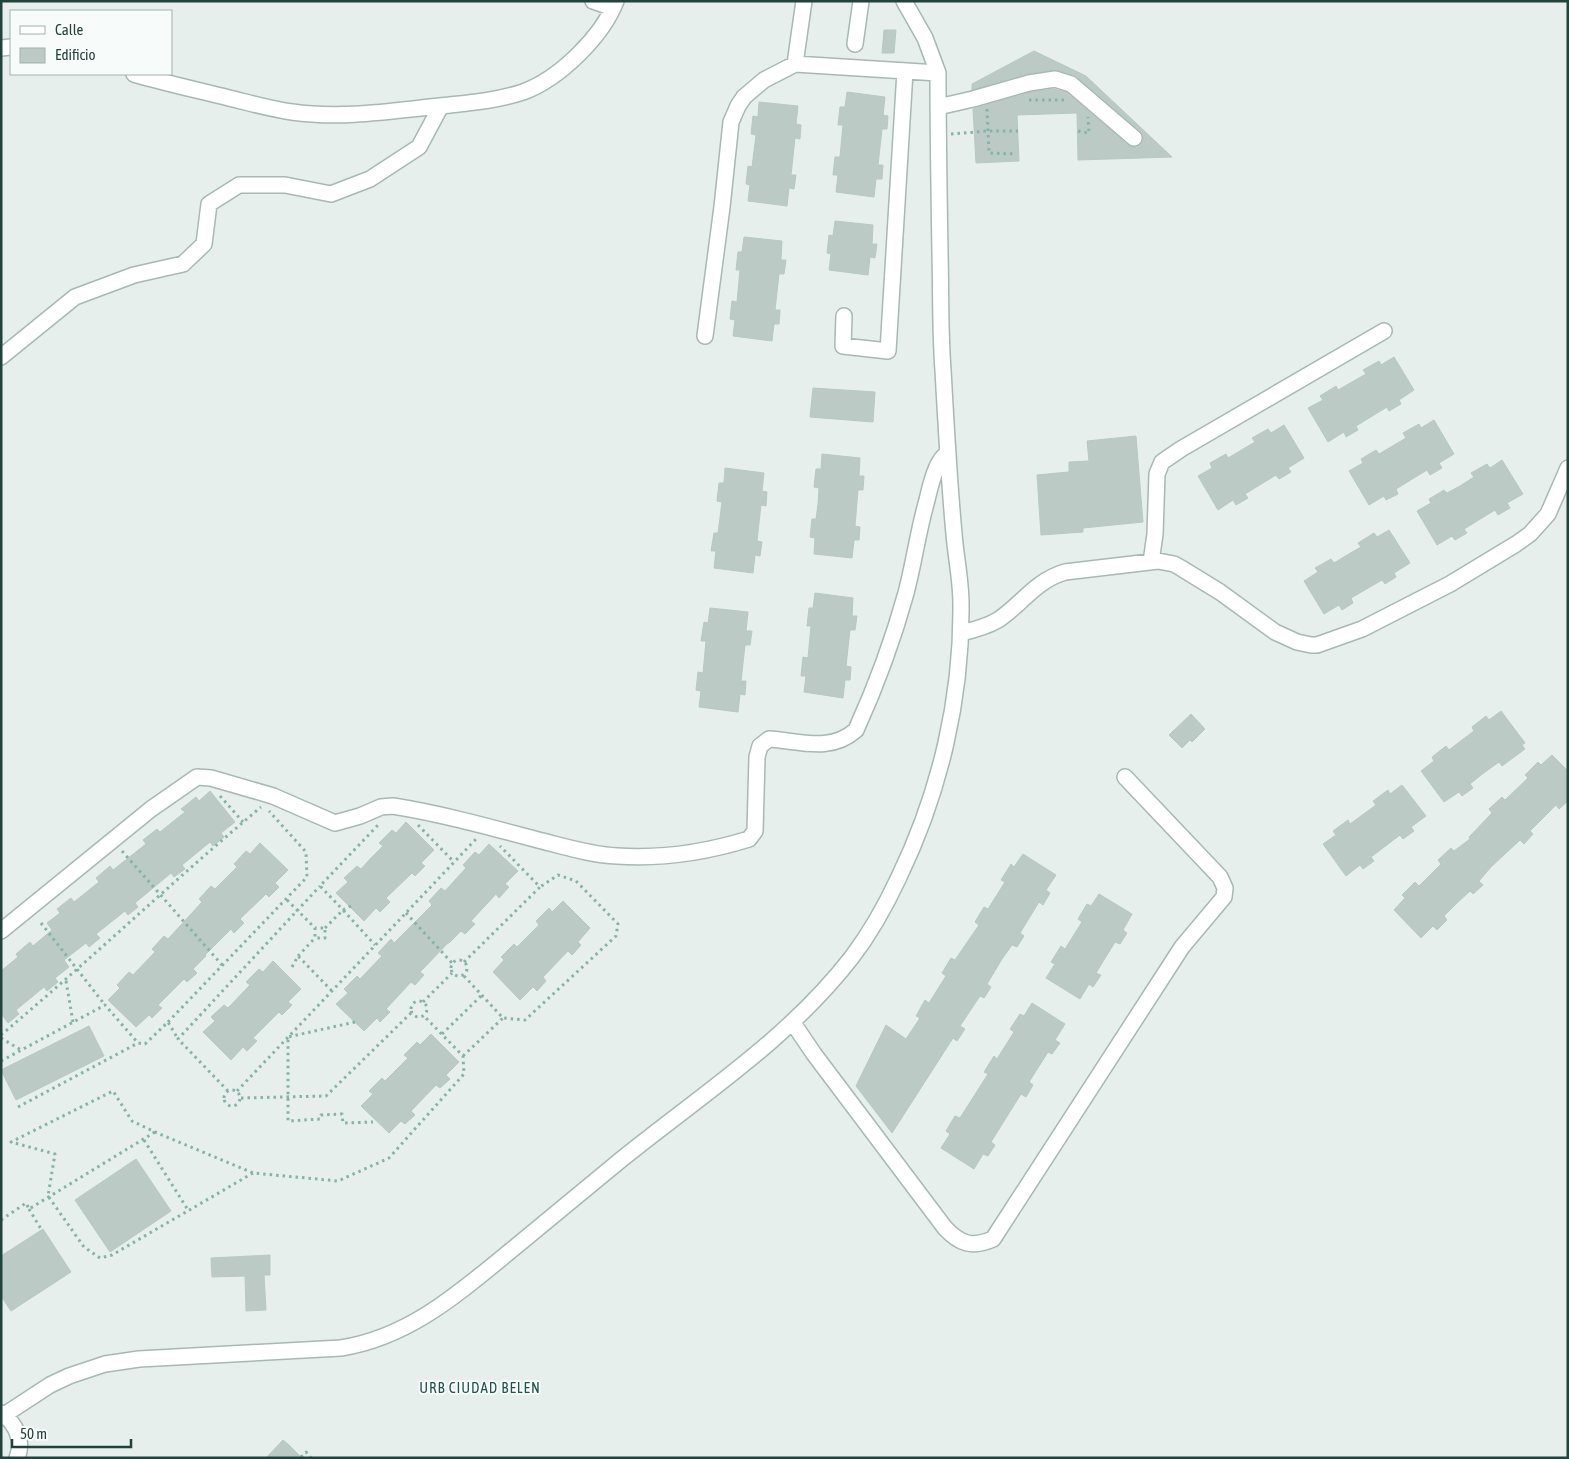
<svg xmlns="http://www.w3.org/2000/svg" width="1569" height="1459" font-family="'Asap Condensed',sans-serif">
  <rect width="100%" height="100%" fill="#e6efeb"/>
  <path fill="#bbcac5" stroke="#b7c9c3" d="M884,30H896L894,53H882Z
    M1034,51L1086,76L1172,157L1078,160L1077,113L1017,115L1019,161L976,163L973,109L1031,92L1054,89L1066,92L1128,145L1137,147L1141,144L1143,135L1140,131L1074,75L1054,70L1026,74L972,90V84Z
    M847,92L885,97L883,115L888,116L887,129H882L878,165H883L882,179H876L874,197L836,192L838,175H833L835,157H840L843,125H838L840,107H845Z
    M759,102L798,106L796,124L801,125L800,139L795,138L791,175H796L794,189L789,188L787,206L748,201L750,185L746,184L748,166L752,167L756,135L751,134L753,116L758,117Z
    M835,221L873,225L872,244H877L875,258L870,257L868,275L829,270L831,254L827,253L829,235L833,236Z
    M744,237L782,241L781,260H786L784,274H779L775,310H780L779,324H774L772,341L733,336L735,320L730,319L732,301L737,302L740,270H736L738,252H742Z
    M1394,357L1414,390L1399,400L1401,404L1389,411L1387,407L1356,426L1358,430L1346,437L1344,432L1328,442L1308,408L1323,400L1320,396L1336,386L1338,390L1366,374L1363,370L1379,361L1381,365Z
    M813,388L875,392L873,422L810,417Z
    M1434,420L1454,454L1439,463L1442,468L1430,475L1427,470L1396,489L1398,494L1386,500L1384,496L1369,505L1349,471L1363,463L1361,459L1376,450L1379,454L1406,438L1403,433L1419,424L1421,428Z
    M1284,425L1304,458L1288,468L1291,472L1279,479L1276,475L1245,494L1248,498L1236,505L1233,500L1218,510L1198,476L1212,468L1210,463L1226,454L1228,458L1255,442L1252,438L1268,429L1271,433Z
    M1136,436L1143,522L1083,528V532L1041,535L1037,475L1069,472V462L1089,461L1087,441Z
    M822,454L860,458L859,476H864L863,490H858L855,526L860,527L859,540H854L852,558L814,554L815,538L810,537L812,519H816L818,504L819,488L814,487L816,469H821Z
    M1502,460L1523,494L1507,503L1510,508L1498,515L1495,510L1464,529L1467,533L1455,540L1452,536L1437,545L1417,511L1431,503L1429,499L1444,490L1447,493L1460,486L1474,477L1471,473L1487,464L1490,468Z
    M725,468L764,473L762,491L767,492L766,506L761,505L757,541L762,542L760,556L755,555L753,573L714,568L716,551H711L714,533H718L722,502L717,501L719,483H724Z
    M1389,530L1410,563L1394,573L1396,577L1385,584L1382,580L1351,598L1353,603L1342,610L1339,605L1324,614L1304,581L1318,572L1315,568L1331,559L1334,563L1347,555L1361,547L1358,543L1374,533L1377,537Z
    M815,593L853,598L852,616H857L855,630H850L846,666L851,667L850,680H845L843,698L804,692L806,676H801L803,657L808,658L811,626H807L809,608H813Z
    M710,608L748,612L746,631H752L750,645H745L741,681H746L745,695L740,694L738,712L699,707L701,691L696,690L698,672L703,673L706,641H701L704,622L708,623Z
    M1501,711L1525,743L1522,745L1525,749L1502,766L1499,762L1481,775L1470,784L1473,788L1462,796L1459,792L1444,802L1421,771L1434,761L1432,757L1446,746L1449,750L1462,740L1474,731L1472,727L1486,716L1489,720Z
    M1191,714L1205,729L1192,742L1190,740L1182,748L1169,735Z
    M1552,755L1568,771V801L1559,809L1556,805L1530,831L1533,834L1524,844L1520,840L1491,867L1479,881L1483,885L1473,894L1470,891L1457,903L1444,916L1447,920L1437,930L1433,926L1421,938L1394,910L1405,898L1402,895L1415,882L1419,886L1441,864L1438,860L1451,848L1454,851L1470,839L1469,837L1492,813L1489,809L1502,797L1505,800L1528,778L1525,775L1538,762L1541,765Z
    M1402,785L1426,816L1411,827L1414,831L1403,839L1400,835L1371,857L1374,861L1363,869L1360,865L1346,876L1323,844L1336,835L1333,831L1348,820L1350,824L1376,805L1373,801L1388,790L1390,794Z
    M210,791L235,822L221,833L224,837L213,846L210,842L182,865L185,869L174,877L171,873L135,903L138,907L128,915L125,911L96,934L100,938L89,947L86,943L64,960L69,967L55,978L58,982L47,991L44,987L16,1010L19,1014L8,1023L1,1013V971L18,957L16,954L30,942L33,946L52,930L47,923L60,913L57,909L71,898L74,902L99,882L96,878L110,866L113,870L146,844L143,840L157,829L160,832L185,812L181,809L196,797L199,801Z
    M406,822L434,850L421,863L425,866L415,876L412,873L386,898L390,902L380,912L376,908L364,921L336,893L348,882L344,878L357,866L361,869L371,858L383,846L379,843L392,830L396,833Z
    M260,843L288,870L275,883L279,887L269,897L266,894L240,919L244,923L234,933L231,929L205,955L206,956L193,969L197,973L187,982L184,979L158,1005L162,1008L152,1018L149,1015L136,1027L108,1000L120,988L117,985L129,972L133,975L155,952L152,949L164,936L168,939L202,902L199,899L211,886L215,889L237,867L234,864L246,851L250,854Z
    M489,844L518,871L505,884L509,887L499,898L496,894L471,921L475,924L465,934L461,931L449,943H448L420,972L424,975L415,985L411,982L386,1009L390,1012L380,1022L377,1018L364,1031L336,1004L348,993L344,989L357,976L360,979L382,956L378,953L391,939L394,943L432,905L429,901L441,888L445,891L466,868L463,865L475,852L479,855Z
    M1023,854L1056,875L1046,890L1050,893L1043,905L1039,902L1020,933L1024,936L1017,947L1012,945L1002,959L987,984L991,987L984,998L980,996L960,1026L965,1029L957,1041L953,1038L892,1133L856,1086L886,1025L906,1039L920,1018L916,1016L925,1000L929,1003L946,976L942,973L951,958L955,960L979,925L975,922L984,907L988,909L1005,882L1001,880L1011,864L1014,867Z
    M1099,894L1132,914L1123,930L1127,933L1120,944L1115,942L1096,973L1101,975L1093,987L1089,984L1080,999L1046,978L1055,964L1051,962L1061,946L1065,949L1082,922L1078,919L1087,904L1091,906Z
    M563,901L590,928L578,942L581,945L572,955L568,951L543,977L546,981L537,991L533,987L520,1000L493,972L504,960L501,957L514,944L517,947L539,925L536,921L549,908L552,912Z
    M273,961L301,989L288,1002L292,1005L282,1015L279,1012L253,1038L257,1041L247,1051L243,1047L231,1060L203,1032L215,1021L211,1017L224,1005L228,1008L250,985L246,982L259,969L263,972Z
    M1032,1003L1065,1024L1055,1040L1060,1043L1052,1054L1048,1052L1029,1082L1033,1085L1026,1097L1021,1094L991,1142L995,1145L988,1156L983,1154L974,1169L941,1148L950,1134L946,1131L955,1116L960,1118L988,1074L984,1072L994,1056L997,1059L1014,1032L1010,1029L1020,1014L1024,1016Z
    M89,1026L104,1056L16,1100L1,1070Z
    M431,1034L459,1062L446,1075L450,1079L440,1088L436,1085L411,1111L415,1115L405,1124L401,1121L389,1133L361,1106L373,1094L369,1091L382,1078L385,1081L408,1058L404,1055L417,1042L420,1045Z
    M136,1159L171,1211L110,1252L75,1200Z
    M43,1229L71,1272L11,1311L1,1296V1256Z
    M270,1255V1275H264L266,1310L246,1311L245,1276L212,1277L211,1258Z
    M283,1440L289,1445L302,1458H266Z"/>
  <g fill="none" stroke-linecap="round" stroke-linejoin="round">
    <defs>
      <path id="minor" d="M593,1L613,8
        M855,44L861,1
        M1,48L11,47
        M795,64L804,1
        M134,74C165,83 197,90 229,98C250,103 271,109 292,112C342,119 391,111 440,106C467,103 496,101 523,92C559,79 602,37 616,1
        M938,107L973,99L1029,83L1055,79L1071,84L1134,138
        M844,316L843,346L888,351L905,71
        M705,336L722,207L731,122L738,106L744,97L764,80L795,64L938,73
        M1,357L75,297L134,275L183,264L204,244L209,204L239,185H285L331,194L370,179L419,147L441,106
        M1151,562L1155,534L1157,474L1162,462L1181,449L1384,331
        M961,633C974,630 986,627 998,620C1022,604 1035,581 1065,572L1158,561L1174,564L1181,568L1220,592L1275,632L1297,642L1311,645H1317L1362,629L1450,584L1516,544L1530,534L1548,514L1568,468
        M1,931L151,809L197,777L211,778L273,796L335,823L360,816L381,807L393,806C443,814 493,828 542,841C566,847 592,855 617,856C661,859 707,852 749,839L755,831L757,757L760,746L769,739C800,741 830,753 856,730C876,686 893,640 906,593C914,563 918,531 927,500C930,487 936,459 948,453
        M793,1023L814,1054L945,1228C960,1244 972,1248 993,1239L1182,947L1224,897L1225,888L1220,877L1125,777
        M1,1413C16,1423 24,1441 17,1458
        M1,1417L50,1385L69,1376L105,1364L139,1359L341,1348C411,1337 461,1291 514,1248C549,1219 583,1191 617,1163C698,1097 787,1041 852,957C871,932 886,905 899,877C940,792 962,698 961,604C961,581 956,558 954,534C949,480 946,425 943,370C940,331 941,292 940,253C939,193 938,133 938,73L925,38L904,1"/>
    </defs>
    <use href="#minor" stroke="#a8b8b3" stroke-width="18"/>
    <path stroke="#85b3a8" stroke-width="3" stroke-dasharray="2.5 4" stroke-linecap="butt" d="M1029,100H1068
      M987,109L989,153L1016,154
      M1078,131L1089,133L1088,117
      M951,134L987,131H1018
      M220,796L243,822
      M418,825L454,862
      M122,851L222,965
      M287,900L315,928V938H325V928H315
      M351,906L343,910L320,886L378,825
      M406,913L452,963
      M41,923L105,1005
      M325,928L343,910L375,945
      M298,956L315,938
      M451 968a8 8 0 1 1 16 0a8 8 0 1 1-16 0Z
      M464,962L540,887L500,846
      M292,967L298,956L331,990
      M464,976L503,1018L525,1020L616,936L618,924L576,881L558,875L540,887
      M66,981L73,1022
      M411 1009a8 8 0 1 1 16 0a8 8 0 1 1-16 0Z
      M423,1002L452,973
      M168,1022L307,877L306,852L269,811
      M355,1022L288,1037V1121L320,1119L321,1115L342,1114L343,1123L373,1122
      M442,1034L483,994
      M1,1035C89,961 173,881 261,807
      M1,1038L21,1050
      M463,1056L503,1018
      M1,1061L105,1005L138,1043
      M224 1098a8 8 0 1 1 16 0a8 8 0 1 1-16 0Z
      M228,1091L178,1039L320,886
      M237,1091L477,838
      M241,1098L326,1096L411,1013
      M18,1107L138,1043L145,1044L168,1022L178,1039
      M144,1140L188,1210
      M253,1173L112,1255L100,1258L84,1247L48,1196L55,1154L11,1142L113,1091L132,1121L155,1132L253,1173L338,1181L389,1158L464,1074L463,1056L424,1016
      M29,1209L41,1229
      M1,1220L26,1203L29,1209L155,1132
      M301,1457L306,1452L311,1458"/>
    <use href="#minor" stroke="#fff" stroke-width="15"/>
  </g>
  <g text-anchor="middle" stroke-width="4" stroke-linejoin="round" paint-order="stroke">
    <g font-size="15" letter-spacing="1" fill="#1e554b" stroke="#f7fbf9">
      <text x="480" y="1393">URB CIUDAD BELEN</text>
    </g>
  </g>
  <rect width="1569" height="1459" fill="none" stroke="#23423c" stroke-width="5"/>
  <rect x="10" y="10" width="162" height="65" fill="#f7fbf9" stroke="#a2b1ad"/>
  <rect x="20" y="26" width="25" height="8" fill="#ffffff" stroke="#a2b1ad"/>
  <text x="55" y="35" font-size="15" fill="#23423c">Calle</text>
  <rect x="20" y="48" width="25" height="15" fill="#bbcac5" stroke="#a2b1ad"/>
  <text x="55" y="60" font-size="15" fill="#23423c">Edificio</text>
  <path d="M12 1439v8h119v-8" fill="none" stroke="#23423c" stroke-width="2.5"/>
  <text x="20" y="1439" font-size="15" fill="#23423c" stroke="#f7fbf9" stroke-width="4" paint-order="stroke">50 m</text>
</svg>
